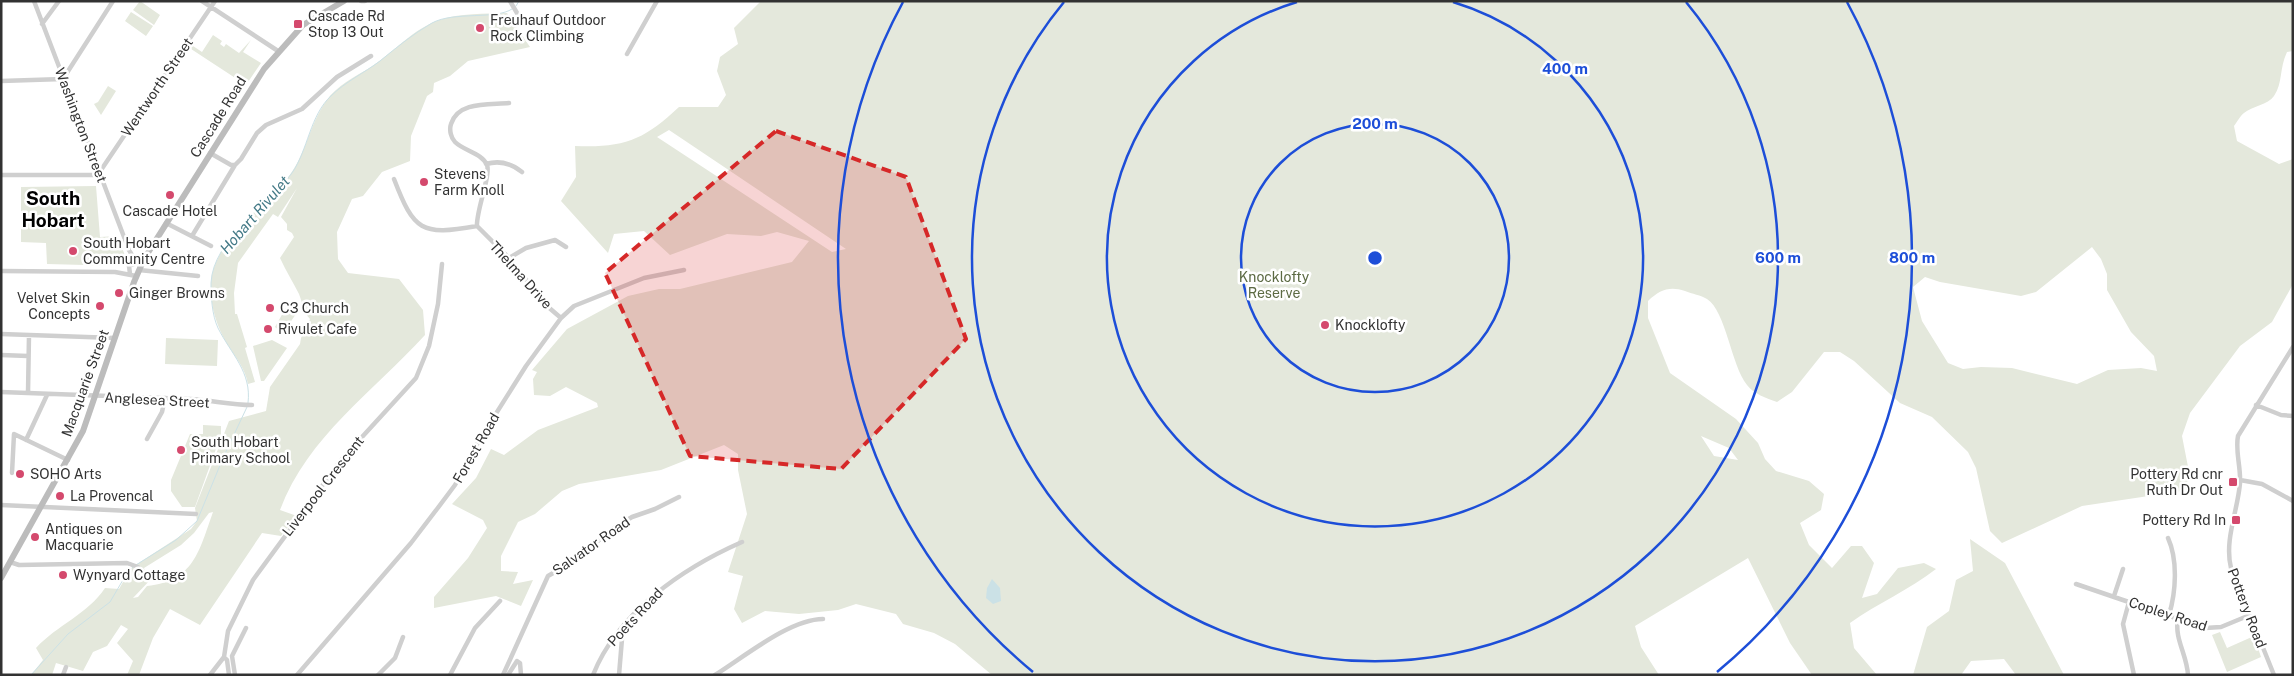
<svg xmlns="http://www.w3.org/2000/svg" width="2294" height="676" font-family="'Public Sans',sans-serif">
  <rect width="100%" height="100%" fill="#fff"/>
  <path fill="#e4e8dc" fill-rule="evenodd" d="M140,1L160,15L154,25L133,10Z
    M761,1H2293V51L2287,52C2279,69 2283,83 2274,96C2268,105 2252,106 2244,113C2240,116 2237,122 2234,126L2237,141L2279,164L2293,159V284L2272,322L2240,346L2190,413L2182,436L2190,477L2182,491L2082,506L2002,543L1990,531L1976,468L1968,452L1932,417L1900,403L1854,361L1840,352H1824L1792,392L1777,402C1766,398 1754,394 1747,385C1731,365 1726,311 1707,299C1701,295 1692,294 1685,291C1669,286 1660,290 1648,301V318L1670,373L1736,419L1758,443L1765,459L1776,471L1809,481L1824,494L1821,510L1800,523L1809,545L1832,568L1851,546H1862L1874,563L1862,598L1877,594L1898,568L1924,563L1936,569C1909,590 1878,603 1850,623L1854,648L1877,675H1812L1790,643L1748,558L1635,626L1641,647L1659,675H992L955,644L934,633L903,624L896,614L856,604L838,610L799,614L765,611L742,623L734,609L743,576L728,572L747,514L738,470V454L724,445L661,470L579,484L562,491L535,514L518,522L501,556V571L518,572L513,584L533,580L521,606L496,596L434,608V597L468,558L487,528L483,520L452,504L476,478L491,449L504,455L538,430L598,407L597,403L566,387L550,396L534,395L533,379L537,372L532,370L567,329L628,296L659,289H680L792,262L809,241L777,232L761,236L727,234L670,255L644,231L614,234L608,253L561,201L576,177L575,146C624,148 644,140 679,107H718L726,95L717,71L720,57L738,44L734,28ZM669,130L846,249L832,252L657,137ZM2092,247L2101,259L2107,274V290L2131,332L2154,356L2157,371L2141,368L2108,370L2077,384L2012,368L1981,367L1963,369L1948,363L1922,321L1913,287L1925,277L1940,282L2021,296L2036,292ZM1701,436L1729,448L1738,460L1714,456Z
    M131,12L153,26L146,36L125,21Z
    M507,13L530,47L468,61L450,76L434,83L433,92L427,96L411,136L410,161L382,172L363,196L352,199L337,232L338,259L348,273L399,279L423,310L425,335C373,392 308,436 280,510L297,516L281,536L262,533L200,625L170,609L153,638L139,675H127L133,661L117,643L128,629L121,625L107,646L93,652L83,671L56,663L52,675H31L43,660L36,648C57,625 88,614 105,588L119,589L131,568L191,529L197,521L195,508L229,421L266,411L270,387L300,344L301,338L310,319C303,312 303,304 299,294C293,282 286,271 280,258L294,237L292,233L287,230V224L281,217L297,188L278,217L273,214L238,263L234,293L235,314H237L247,347L245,348L255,382L248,384C245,368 236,358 227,344C216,325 210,305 211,283C213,244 260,209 285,181C306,157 308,127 326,101C336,86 356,76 371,67C394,52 413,29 439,20C460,13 485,14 507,13ZM213,512C199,551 194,581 147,586L138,597L133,598L153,577L146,574L144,568L181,545L194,533L209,513Z
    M213,35L222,41L220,44L224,47L226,44L239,53L251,40L243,52L261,63L246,85L188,47L190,44L202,52Z
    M108,86L116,91L101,115L94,104L98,102Z
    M96,186L100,237L117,236L127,260L123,266L47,264L46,243L21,242V187Z
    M288,304L298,311L283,333L275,327Z
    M166,338L218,340L217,366L165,364Z
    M272,340L287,348L264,381H261L253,346Z
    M203,425L221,426V435L195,507H182L171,491V480L190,434H203Z
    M1970,539L2005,563L2064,675H2016L2004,659L1971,661L1961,675H1913L1927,627L1949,611L1956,580L1973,571Z
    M2220,632L2227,648L2254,636L2261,657L2227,672L2212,635Z"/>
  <path fill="#cbe1e6" d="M992,579L1000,588L1001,601L993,604L986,598L987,588Z"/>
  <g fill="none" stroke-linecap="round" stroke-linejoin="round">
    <path stroke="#cbe1e6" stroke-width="1" d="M516,6L519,1
      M248,403C252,372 231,354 218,328C212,315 211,297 211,283C213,239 268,206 292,173C308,150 310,115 331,96C345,82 364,73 380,61C397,47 413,34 432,23C454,11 496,20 512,9
      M136,565L176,540L197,521L223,458L247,407
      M31,675L68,634L110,602L127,573L133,567"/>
    <path stroke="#cfcfcf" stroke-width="4.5" d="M34,1L129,250L136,262L141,265
      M202,1L278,51
      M361,1H365
      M510,1L517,13
      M42,24L59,1
      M627,54L657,1
      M1,81L63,79L113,1
      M210,153L231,165H235
      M486,164C500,160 511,163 522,172
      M99,173L215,1
      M1,175H100
      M394,179C414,231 421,236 477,226L509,258L547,306L561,318
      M166,223L211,246
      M477,226C476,211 491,175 487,165C482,153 464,151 455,142C451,138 449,130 451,124C458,101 489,105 509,103
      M192,236L235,165L241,159L257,133L266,125L302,109L337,77L371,56
      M509,258L526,248L555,240L566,247
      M139,270L198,276
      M1,271L115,272L136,276
      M130,274L129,266L137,263
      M1,334L115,338
      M1,355L28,356
      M1,392L189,399C211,400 230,405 252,405
      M28,393L29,335
      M2256,405L2281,415L2293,416
      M147,439L162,412L165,398
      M26,440L47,395
      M12,473L14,434L68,460
      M2240,480L2262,484L2293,501
      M1,505L196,514
      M2168,538C2178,560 2176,592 2169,615
      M10,562L19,565L127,563L138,567
      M2076,584L2205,628L2221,627L2250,615
      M2114,596L2123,569
      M2129,602L2123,624L2134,675
      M2178,619C2174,638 2187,655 2188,675
      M224,657L228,631L253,580L341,460L416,378L429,346L438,304L442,264
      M63,675L66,667
      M210,675L224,657L227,660L229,675
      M235,675L232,656L246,628
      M297,675L411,543L437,509L455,485L480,439L526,366L561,318L574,306L644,278L684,270
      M378,675L395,658L403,637
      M450,675L475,628L500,601
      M503,675L548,576L572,562L614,528L632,517L655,509L679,497
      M508,675L517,661L520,663L521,675
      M593,675C618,612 683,568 742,542
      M619,675L622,639L620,632
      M715,675C744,657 790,619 823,619
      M2274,675L2231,568C2224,540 2238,510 2240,483C2241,467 2235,451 2238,436L2293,347"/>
    <path stroke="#bcbcbc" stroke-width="6" d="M1,578L83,431L134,282L144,259L264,69L303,25L344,1"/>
  </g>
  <path fill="#d62828" fill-opacity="0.2" stroke="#d62828" stroke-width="4" stroke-dasharray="10 6" stroke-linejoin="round" d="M776,131L906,177L966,339L841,469L690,456L605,273Z"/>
  <g fill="none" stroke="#1d4ed8" stroke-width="2.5">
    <circle cx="1375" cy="258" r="134"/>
    <path d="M1453 2A268 268 0 1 1 1297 2"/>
    <path d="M1686 2A403 403 0 1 1 1064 2"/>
    <path d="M1033 672A537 537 0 0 1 903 2M1847 2A537 537 0 0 1 1717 672"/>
  </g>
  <g fill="#d4496d" stroke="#fff" stroke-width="2">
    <rect x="293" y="19" width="10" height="10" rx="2.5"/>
    <circle cx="480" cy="28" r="5"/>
    <circle cx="424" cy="182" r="5"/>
    <circle cx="170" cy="195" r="5"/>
    <circle cx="73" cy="251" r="5"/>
    <circle cx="119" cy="293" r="5"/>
    <circle cx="100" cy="306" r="5"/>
    <circle cx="270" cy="308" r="5"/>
    <circle cx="1325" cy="325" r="5"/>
    <circle cx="268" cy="329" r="5"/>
    <circle cx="181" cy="450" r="5"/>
    <circle cx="20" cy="474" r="5"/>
    <rect x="2228" y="477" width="10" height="10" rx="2.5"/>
    <circle cx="60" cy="496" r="5"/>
    <rect x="2231" y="515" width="10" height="10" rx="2.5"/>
    <circle cx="35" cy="537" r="5"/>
    <circle cx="63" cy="575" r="5"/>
  </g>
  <g text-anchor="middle" stroke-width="5" stroke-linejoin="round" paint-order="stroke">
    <g font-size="14" fill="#323232" stroke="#fff" text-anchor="start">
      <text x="308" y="21">Cascade Rd<tspan x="308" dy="16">Stop 13 Out</tspan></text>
      <text x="490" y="25">Freuhauf Outdoor<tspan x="490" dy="16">Rock Climbing</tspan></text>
      <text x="434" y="179">Stevens<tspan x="434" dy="16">Farm Knoll</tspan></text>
      <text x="170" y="216" text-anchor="middle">Cascade Hotel</text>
      <text x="83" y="248">South Hobart<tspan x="83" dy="16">Community Centre</tspan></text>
      <text x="129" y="298">Ginger Browns</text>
      <text x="90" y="303" text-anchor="end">Velvet Skin<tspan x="90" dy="16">Concepts</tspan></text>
      <text x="280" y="313">C3 Church</text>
      <text x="1335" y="330">Knocklofty</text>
      <text x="278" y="334">Rivulet Cafe</text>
      <text x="191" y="447">South Hobart<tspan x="191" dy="16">Primary School</tspan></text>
      <text x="30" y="479">SOHO Arts</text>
      <text x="2223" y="479" text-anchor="end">Pottery Rd cnr<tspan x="2223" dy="16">Ruth Dr Out</tspan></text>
      <text x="70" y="501">La Provencal</text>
      <text x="2226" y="525" text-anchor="end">Pottery Rd In</text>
      <text x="45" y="534">Antiques on<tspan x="45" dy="16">Macquarie</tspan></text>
      <text x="73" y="580">Wynyard Cottage</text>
    </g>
    <g font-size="14" fill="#323232" stroke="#fff">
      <text transform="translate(157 87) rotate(-56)" y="5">Wentworth Street</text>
      <text transform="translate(218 117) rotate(-58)" y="5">Cascade Road</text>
      <text transform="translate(81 125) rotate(69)" y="5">Washington Street</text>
      <text transform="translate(521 275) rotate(48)" y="5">Thelma Drive</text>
      <text transform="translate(85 383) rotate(-70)" y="5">Macquarie Street</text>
      <text transform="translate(157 400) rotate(3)" y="5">Anglesea Street</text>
      <text transform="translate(476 448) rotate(-60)" y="5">Forest Road</text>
      <text transform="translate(323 486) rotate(-52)" y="5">Liverpool Crescent</text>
      <text transform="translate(591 546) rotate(-35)" y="5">Salvator Road</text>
      <text transform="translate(2247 608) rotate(69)" y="5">Pottery Road</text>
      <text transform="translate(2168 614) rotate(18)" y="5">Copley Road</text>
      <text transform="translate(635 617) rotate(-47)" y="5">Poets Road</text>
    </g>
    <g font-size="14" fill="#5c6a43" stroke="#fff">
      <text x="1274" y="282">Knocklofty<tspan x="1274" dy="16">Reserve</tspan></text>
    </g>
    <g font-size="15" font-style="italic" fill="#447a87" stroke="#fff">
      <text transform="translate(255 215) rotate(-49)" y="5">Hobart Rivulet</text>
    </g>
    <g font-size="19" font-weight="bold" fill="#000" stroke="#fff">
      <text x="53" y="205">South<tspan x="53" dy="22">Hobart</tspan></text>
    </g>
  </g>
  <circle cx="1375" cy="258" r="8" fill="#1d4ed8" stroke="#fff" stroke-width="2.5"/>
  <g font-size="15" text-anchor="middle" font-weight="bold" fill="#1d4ed8" stroke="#fff" stroke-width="5" stroke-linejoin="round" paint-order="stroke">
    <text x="1565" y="74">400 m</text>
    <text x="1375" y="129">200 m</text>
    <text x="1778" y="263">600 m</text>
    <text x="1912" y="263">800 m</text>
  </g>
  <rect width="2294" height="676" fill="none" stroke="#323232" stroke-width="5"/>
</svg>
